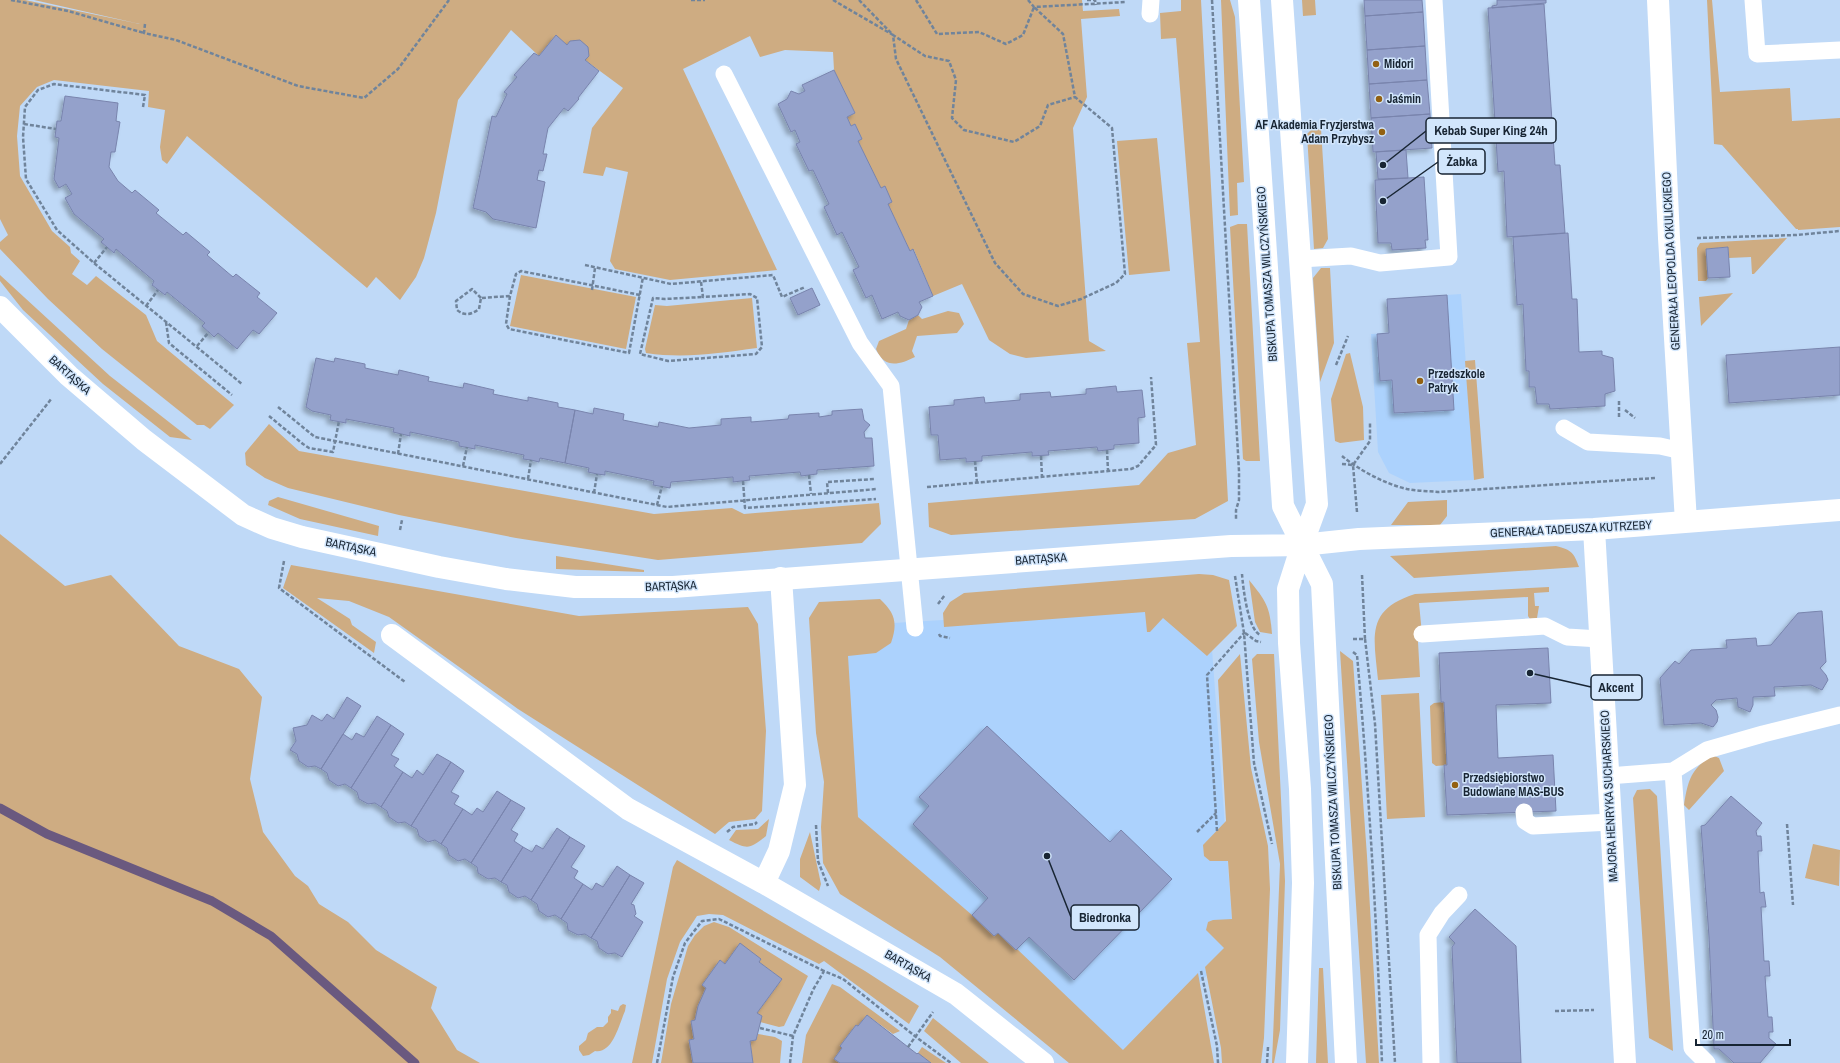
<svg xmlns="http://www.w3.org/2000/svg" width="1840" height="1063" font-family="'Archivo Narrow',sans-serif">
  <defs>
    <filter id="shadow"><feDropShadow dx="-3.5" dy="3.5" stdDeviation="2" flood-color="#0004"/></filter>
  </defs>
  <rect width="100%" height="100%" fill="#bfd9f7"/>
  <path fill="#acd2fd" d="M1461,294L1474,480L1410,483L1389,473L1378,452L1371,334L1389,333L1387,299Z
    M1163,607L1212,649L1234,948L1122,1061L853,822L843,626Z"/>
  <path fill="#ceac82" d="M0,0H25L140,24L34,0H1082L1083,11L1119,9L1120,16L1081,19L1087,97L1073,128L1089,341L1106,351L1026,358L1010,354L989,340L962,284L933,296L914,250L910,251L858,141L862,139L855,124L851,126L847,117L855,113L834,70L833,52L785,50L760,57L750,36L683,69L777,270L670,280L615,269L610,261L628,172L606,167L603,176L583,173L592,128L623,88L585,60L589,56L567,45L556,36L539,56L511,30L458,100L436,213L424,258L416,277L400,300L376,277L367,288L187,136L167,164L162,160L160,147L165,110L148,107L149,91L54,80L37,87L20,106L17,136L20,176L52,231L70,247L71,253L80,261L72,274L87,285L96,276L146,315L157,341L234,405L210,429L204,425H197L102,349L48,299L0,249V242L8,235L0,219Z
    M1181,0H1201L1228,501L1195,519L951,535L929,527L928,503L1139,485L1168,453L1196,445L1187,343L1200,342L1176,38L1161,39L1160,13L1181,11Z
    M1221,0H1230L1235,17L1244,182L1237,183L1238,215L1230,216Z
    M1302,0H1315L1316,15L1303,16Z
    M1707,0H1712L1720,92L1790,88L1792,121L1840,118V227L1798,230V229H1796L1722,145L1714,144Z
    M1321,129L1328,239L1323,248L1314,249L1307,134L1311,130Z
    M1157,138L1170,271L1129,275L1117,141Z
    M1238,224H1247L1260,461H1246L1243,459L1230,227Z
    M1787,238L1754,274H1752L1751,257L1729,258L1728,247L1706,249L1708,278L1706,281H1698L1697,248L1700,243Z
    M1321,268H1330L1334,343L1320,382L1313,278Z
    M0,275L110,376L192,440L170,437L103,384L23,310L0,281Z
    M521,275L636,297L626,349L510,326Z
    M1733,293L1701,326L1699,297Z
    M752,298L757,348C719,353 685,359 646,353L645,349L655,305L667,306Z
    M948,311L959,313L964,324L957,333L917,336L912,351L915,357C899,365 884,369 876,349L879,341L906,329L909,320L918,315L922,319Z
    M1350,353L1363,407L1364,440L1340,443L1335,441L1331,399L1346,354Z
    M1475,360L1484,478L1474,480L1465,361Z
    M269,424L299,451L654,514L732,508L744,514L879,503L881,524L862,543L658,560L516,538L399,515L288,488L265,478L246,465L245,453Z
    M278,497L379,526L378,536L300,519L268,505L269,501Z
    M1447,500V516L1440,525H1391L1408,502Z
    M0,534L65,586L111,575L179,646L239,669L262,697L250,779L263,832L295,876L308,886L319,904L348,922L376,950L437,987L431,1008L457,1050L480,1063H0Z
    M1556,546C1572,550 1574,553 1579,567L1414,578L1390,556Z
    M556,556L644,570V572L556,569Z
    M291,565L579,616L748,607L758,624L766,731L762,811L755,819L729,822L715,834L518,709L389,617L349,601L317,598L350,619L352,625L376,642L374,653L283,588Z
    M1199,574L1213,575L1229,580L1237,626L1207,656L1163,618L1150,632H1147L1145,612L944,627L943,613L950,602L964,593Z
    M1249,580C1266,601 1270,606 1272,634L1260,632L1255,622Z
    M1549,587V592L1534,593L1535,606H1539L1537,618L1530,619L1528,616V597L1419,603L1422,634L1418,642L1420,677L1378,680C1374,637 1365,610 1415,594Z
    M880,599C895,613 898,623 891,643L876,653L848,656L858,817L972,915L994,936L998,933L1016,950L1017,949L1123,1050L1198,973L1214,1063H1069L940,957L840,894L823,863L821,827L824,782L816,733L809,618L819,602Z
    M1340,651L1353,661L1367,856L1379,1063H1366Z
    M1240,654L1251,768L1268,846L1270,889L1264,1038L1261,1063H1222L1221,1048L1205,967L1224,948L1206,930L1208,922L1213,920L1232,919L1228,861H1210L1204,856L1203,845L1226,821L1218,680Z
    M1257,654H1274L1285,881L1280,1030L1274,1063H1272L1280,864L1259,742L1252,659Z
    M1419,693L1425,817L1387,819L1381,695Z
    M1444,702L1447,765L1436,766L1432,763L1430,706L1434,703Z
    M1712,755L1719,758L1724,771L1689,810L1684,805C1688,781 1690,770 1712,755Z
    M1650,789L1657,796L1673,1051L1649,1038L1633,798L1637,790Z
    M769,819L766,836C750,849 748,850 729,840L736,830L758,829Z
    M810,832L821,884L819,891L800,877V859Z
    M1813,844L1840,850L1839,886L1805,878Z
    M677,860L865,971L919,1006L909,1024L824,961L819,964L723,915L709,914L697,916L680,942L667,979L652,1063H632L673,867Z
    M714,922L729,927L808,976L784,1026L779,1027L760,1022L762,1016L757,1013L782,979L759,962L761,959L740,944L725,964L720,960L702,985L706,988L695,1020L691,1021L694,1039L689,1040L693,1063H661L671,1004L688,946L695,935L704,926Z
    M1319,968H1323L1328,1063H1316Z
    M832,984L840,987L900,1031L893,1034L867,1015L858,1026L856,1025L840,1046L842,1048L834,1059L840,1063H802L806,1035Z
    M623,1004L626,1005L625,1011C619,1024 613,1054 595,1051L589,1055L583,1056L579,1050V1046L586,1040L588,1033L597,1027H603L608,1022V1017L611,1013V1009L618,1011L620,1006Z
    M933,1018L989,1063H961L924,1031Z
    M758,1034L775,1037L782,1041L780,1063H753L750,1041L756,1040Z
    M922,1047L946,1063H931L918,1053Z"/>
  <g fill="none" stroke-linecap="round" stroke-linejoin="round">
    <path stroke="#6a597f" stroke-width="9" d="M0,808L47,834L212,901L271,936L415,1063"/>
  </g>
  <path fill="#94a1cb" stroke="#7984ad" filter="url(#shadow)" d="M1364,0H1422L1423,12L1365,16Z
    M1497,0H1546V3L1492,8V6L1497,5Z
    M1544,4L1555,165H1560L1565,233L1507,237L1504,171L1498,172L1488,8Z
    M1423,12L1425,46L1367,50L1365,16Z
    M556,35L567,45L570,41L580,40L588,47L589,56L585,60L599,71L578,98L579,99L568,111L564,108L548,128L543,154H547L543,171L539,170L537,180L545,182L536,228L493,219L486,212L473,208L492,116L496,117L507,94L504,92L517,77L514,75L534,53L539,56Z
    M1425,46L1427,80L1369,84L1367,50Z
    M834,70L855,113L847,117L851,126L855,124L862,139L858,141L881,188L885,186L892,202L888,204L910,251L913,249L933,296L919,302L922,307L918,315L909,320L900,316L898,312L882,319L872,295L866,298L853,270L859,267L842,232L837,235L824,207L829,204L813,170L809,171L796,144L800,142L795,130L791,132L778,104L787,99L791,91L799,94L805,91L802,85Z
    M1427,80L1430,114L1371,118L1369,84Z
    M65,96L118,103L116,121L120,122L115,152H111L109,167L118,181L132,193L135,190L159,210L156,213L183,235L186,232L210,252L207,255L233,277L236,274L260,293L257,297L277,313L259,334L253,330L237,349L218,333L214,337L202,326L205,323L167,292L165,295L152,285L154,281L116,249L114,253L101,242L104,239L74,214L65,198L72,194L66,184L59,188L54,179L59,138L55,137L57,121H61Z
    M1430,114L1432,148L1373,152L1371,118Z
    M1406,150L1408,178L1378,179L1376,152Z
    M1424,177L1428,240H1425L1426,248L1392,250L1391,243H1378L1375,180Z
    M1568,233L1572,299H1577L1579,352L1602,351V355L1613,358L1615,391L1605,394V406L1550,409L1549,404H1537L1535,387H1529V371H1526L1523,304L1517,305L1513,237Z
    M1728,247L1730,277L1708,278L1706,249Z
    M812,288L820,305L798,315L790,298Z
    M1447,295L1454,410L1394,413L1392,380L1380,381L1377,334L1389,333L1387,299Z
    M1840,347V395L1729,403L1726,355Z
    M316,358L334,362L335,358L365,364V368L398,375L399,370L429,377L428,381L463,388L464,383L494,390L493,394L528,401V397L558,403V407L575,410L565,463L540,458L539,462L531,460L523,459L524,455L475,445V449L459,446V442L410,432V436L393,432L394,428L346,419V423L330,420L331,415L312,411L306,407Z
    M1116,386L1117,392L1142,390L1145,417L1138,418L1139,443L1114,445V449L1107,450L1098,451L1097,447L1048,451L1049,455L1032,456V452L982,456V461L966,462V458L940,460L938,435H931L929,407L954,405V400L984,397L985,403L1020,400V394L1050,392L1051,397L1086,394V389Z
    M594,408L624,414L623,420L658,427L659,422L689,428L721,425V419L751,417V422L788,419L789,415L819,413V417L832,415V411L862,409L864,420L870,425L864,432L865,438H872L874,466L817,470V474L801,476L800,472L749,476L750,480L733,482V477L671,482L670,488L653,485L654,481L605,471V475L597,474L588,472L589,468L565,463L575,410L593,414Z
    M1822,611L1826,662L1820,668L1826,675L1828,680L1822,690L1811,685L1774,687L1775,696L1753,697V705L1750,712L1738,707L1737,698L1716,700L1711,705L1716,710L1718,717L1717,722L1713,727L1701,723L1664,725L1660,678L1675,661L1679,664L1691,650L1727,648L1726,640L1756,638L1757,646L1771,645L1798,613Z
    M1548,648L1551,703L1496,705L1498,758L1553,755L1556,811L1447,815L1444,765H1447L1444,702H1441L1439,653Z
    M347,697L361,706L321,769L315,766L308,767L299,761L297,754L290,750L296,741L293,728L307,725L312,715L322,721L327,714L334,719Z
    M377,716L391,725L351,788L345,784L338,786L329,780L327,773L321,769L343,734L352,740L356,733L364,737Z
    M391,725L404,734L391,755L399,759L394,766L403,772L381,807L375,803L368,804L359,799L357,792L351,788Z
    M987,726L1110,842L1121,830L1172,879L1074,980L1029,937L1016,950L998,933L994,936L972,915L988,898L913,824L929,806L919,797Z
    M437,754L451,762L411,826L405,822L398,823L389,817L387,811L381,807L403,772L412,778L417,770L423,775Z
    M451,762L464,771L451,792L459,796L454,804L463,809L441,844L435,840L428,842L419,836L417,829L411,826Z
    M497,791L511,800L471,863L465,859L458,861L449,855L447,848L441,844L463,809L472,815L477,808L483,812Z
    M1731,796L1762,823L1756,831L1757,836H1761L1762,851H1758L1760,893L1764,892L1766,907H1761L1764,961H1769L1770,976H1765L1768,1017H1772L1773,1032H1769V1038L1776,1044L1760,1063H1734L1719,1049H1714L1709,937L1701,826L1705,825Z
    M511,800L525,808L511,830L518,834L514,841L523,847L501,882L495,878L488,879L478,873L477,867L471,863Z
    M557,828L570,837L531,900L525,896L518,898L509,892L507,885L501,882L523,847L532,852L536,845L543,849Z
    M570,837L585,846L571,867L578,871L574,878L583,884L561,919L555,915L548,917L539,911L537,904L531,900Z
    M617,866L630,875L591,938L585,934L578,935L568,930L567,923L561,919L583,884L592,890L596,883L603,887Z
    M630,875L644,883L631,904L634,905L636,914L634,916L643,922L622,957L615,953L608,954L599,948L597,941L591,938Z
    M1475,909L1516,946L1521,1063H1457L1452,947L1455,943L1449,937Z
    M740,943L761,959L759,962L782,979L757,1013L762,1016L756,1040L750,1041L753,1063H693L689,1040L694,1039L691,1021L695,1020L698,1006L706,988L702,985L720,960L725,964Z
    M867,1015L917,1054L918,1053L931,1063H840L834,1059L842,1048L840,1046L856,1025L858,1026Z"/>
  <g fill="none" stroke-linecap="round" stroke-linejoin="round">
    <path stroke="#70849b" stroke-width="2.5" stroke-dasharray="4 2" stroke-linecap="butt" d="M11,0L68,11L144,33
      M691,0H705
      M833,0L893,35L896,59L995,263L1023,294L1058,306L1081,299L1116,283L1125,274L1112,128L1075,97L1063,34L1034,7L1023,35L1006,44L979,32L937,34L916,0
      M859,0L893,35L925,56L949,61L956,80L952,118L964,130L1014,142L1040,126L1048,105L1075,97
      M1028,0L1034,7L1126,2
      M1087,0H1095L1096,5
      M1212,0L1239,471V500L1236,510V519
      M145,24L144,33L176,40L298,86L364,98L398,69L449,0
      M143,107L145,95L54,84L38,90L25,107L23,137L26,179L57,230L94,263L242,384
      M24,124L56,129
      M1697,238L1796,235L1840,231
      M94,263L107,247
      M585,265L671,284L773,275L782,297L805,287
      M701,282L703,297L750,294L757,298L762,347L756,354L668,361L640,354L653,298L665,299L703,297
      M592,290L595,268
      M640,295L521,271L516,274L510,296L506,324L509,329L629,353L643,277
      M481,298L472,289L456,301L457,310C464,316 471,315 479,309L481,298L510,296
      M146,306L158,290
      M166,322L169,343L232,395
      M197,346L209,332
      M1336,365L1348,336
      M1619,401V418
      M278,407L315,437L667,507L877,489
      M1625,410L1635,418
      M269,416L303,444L309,448L333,452L339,421
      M1107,450L1108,471
      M398,454L401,434
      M1041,456L1042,477
      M1342,456C1359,470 1385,484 1407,489C1417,491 1428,491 1438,492L1656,478
      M975,461L977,483
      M0,464L52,398
      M1342,464L1353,465
      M463,466L467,447
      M809,475L811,494
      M528,479L531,460
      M743,481L745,508L876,499
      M927,487L1131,469L1138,466L1156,445L1151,377
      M594,493L597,474
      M828,493L827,482L875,479
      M657,505L662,486
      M1357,512L1353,465L1370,441V423
      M400,530L402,520
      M284,561L279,588L405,682
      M1242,574C1243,587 1248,632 1261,635
      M1362,575L1365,639
      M1235,576L1244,633L1254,763L1272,844
      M938,604L945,595
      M1245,633L1256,641L1261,642
      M939,634L940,636L950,638
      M1353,639H1365L1375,724L1395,1063
      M1353,652L1357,655C1369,791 1377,927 1382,1063
      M1787,824L1793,905
      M816,825L818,861L828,886
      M1217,831L1207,675L1244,633
      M727,832L733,827L755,824L757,822
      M1197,832L1216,813
      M1201,971L1217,1046L1218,1063
      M1555,1011L1594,1010
      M760,1028L793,1036
      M908,1047L933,1012
      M657,1063L673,977L685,943L702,921L719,919L824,971
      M790,1063L793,1036L813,990L824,971L843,979L916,1037L951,1063
      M1267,1063L1268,1047"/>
    <path stroke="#fff" stroke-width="17" d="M1753,0L1757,54L1840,50
      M1150,14L1151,0
      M724,74L860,343L891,386L915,628
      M1300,259L1351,256L1380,263L1449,257L1434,0
      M1564,428L1588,442L1660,446L1682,451
      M1422,634L1545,626L1567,637L1600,639
      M1673,771L1692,1048L1707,1063
      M1608,776L1673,771L1707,750L1763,734L1840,715
      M1524,812L1525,821L1533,826L1611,822
      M1431,1063L1428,935L1442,913L1459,895"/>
    <path stroke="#fff" stroke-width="22" d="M1658,0L1669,238L1686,522
      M1594,529L1625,1063
      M1302,545L1359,539L1594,529L1840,510
      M392,635L628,809L764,883L956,994L1043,1063
      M764,883L779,851L795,785L781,578"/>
    <path stroke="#fff" stroke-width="22" d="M1249,0L1283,506L1322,584L1346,1063
      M1282,0L1317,504L1302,545L1288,589L1289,643L1300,789L1303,883L1297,1063
      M0,307L69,376L144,440L243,515L272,528L302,537L439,567L506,579L575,587H673L1231,546L1302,545"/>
  </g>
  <g fill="#936112" stroke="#d2e6fc" stroke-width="1.5">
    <circle cx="1376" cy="64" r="4"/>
    <circle cx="1379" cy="99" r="4"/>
    <circle cx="1382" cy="132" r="4"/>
    <circle cx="1420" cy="381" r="4"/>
    <circle cx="1455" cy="785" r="4"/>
  </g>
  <g text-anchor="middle" stroke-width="3" stroke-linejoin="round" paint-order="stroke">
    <g font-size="12" font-weight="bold" fill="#182533" stroke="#d2e6fc" text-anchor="start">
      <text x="1384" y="68">Midori</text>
      <text x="1387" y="103">Jaśmin</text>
      <text x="1374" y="129" text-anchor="end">AF Akademia Fryzjerstwa<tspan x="1374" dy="14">Adam Przybysz</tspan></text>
      <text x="1428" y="378">Przedszkole<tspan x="1428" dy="14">Patryk</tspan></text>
      <text x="1463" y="782">Przedsiębiorstwo<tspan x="1463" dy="14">Budowlane MAS-BUS</tspan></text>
    </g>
    <g font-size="12" fill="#182533" stroke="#d2e6fc">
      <text transform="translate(1671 261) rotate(-93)" y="4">GENERAŁA LEOPOLDA OKULICKIEGO</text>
      <text transform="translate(1267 274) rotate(-94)" y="4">BISKUPA TOMASZA WILCZYŃSKIEGO</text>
      <text transform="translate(70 375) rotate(42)" y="4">BARTĄSKA</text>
      <text transform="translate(1571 529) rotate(-3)" y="4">GENERAŁA TADEUSZA KUTRZEBY</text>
      <text transform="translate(351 547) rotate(12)" y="4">BARTĄSKA</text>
      <text transform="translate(1041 559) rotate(-4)" y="4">BARTĄSKA</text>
      <text transform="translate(671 586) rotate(-2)" y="4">BARTĄSKA</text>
      <text transform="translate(1609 796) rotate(-93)" y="4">MAJORA HENRYKA SUCHARSKIEGO</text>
      <text transform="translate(1333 802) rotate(-93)" y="4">BISKUPA TOMASZA WILCZYŃSKIEGO</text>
      <text transform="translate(908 966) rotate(30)" y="4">BARTĄSKA</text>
    </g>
  </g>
  <path fill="none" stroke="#182533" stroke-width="1.5" d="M1383 165L1426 131M1383 201L1438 162M1530 673L1591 687M1047 856L1071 917"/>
  <g fill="#182533" stroke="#d2e6fc" stroke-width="1.5">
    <circle cx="1383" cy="165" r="4"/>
    <circle cx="1383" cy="201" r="4"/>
    <circle cx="1530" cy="673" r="4"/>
    <circle cx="1047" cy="856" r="4"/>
  </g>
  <g fill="#d2e6fc" stroke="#182533" stroke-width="1.5">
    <rect x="1426" y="118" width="130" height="25" rx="4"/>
    <rect x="1438" y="149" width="47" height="25" rx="4"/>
    <rect x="1591" y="675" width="51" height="25" rx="4"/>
    <rect x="1071" y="905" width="68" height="25" rx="4"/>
  </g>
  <g font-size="13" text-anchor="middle" font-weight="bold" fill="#182533">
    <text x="1491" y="135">Kebab Super King 24h</text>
    <text x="1462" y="166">Żabka</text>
    <text x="1616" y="692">Akcent</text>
    <text x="1105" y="922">Biedronka</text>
  </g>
  <path d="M1696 1039v6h94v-6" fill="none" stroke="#182533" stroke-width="2"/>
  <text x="1702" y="1039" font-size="12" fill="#182533" stroke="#d2e6fc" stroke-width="3" paint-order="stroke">20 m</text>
</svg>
